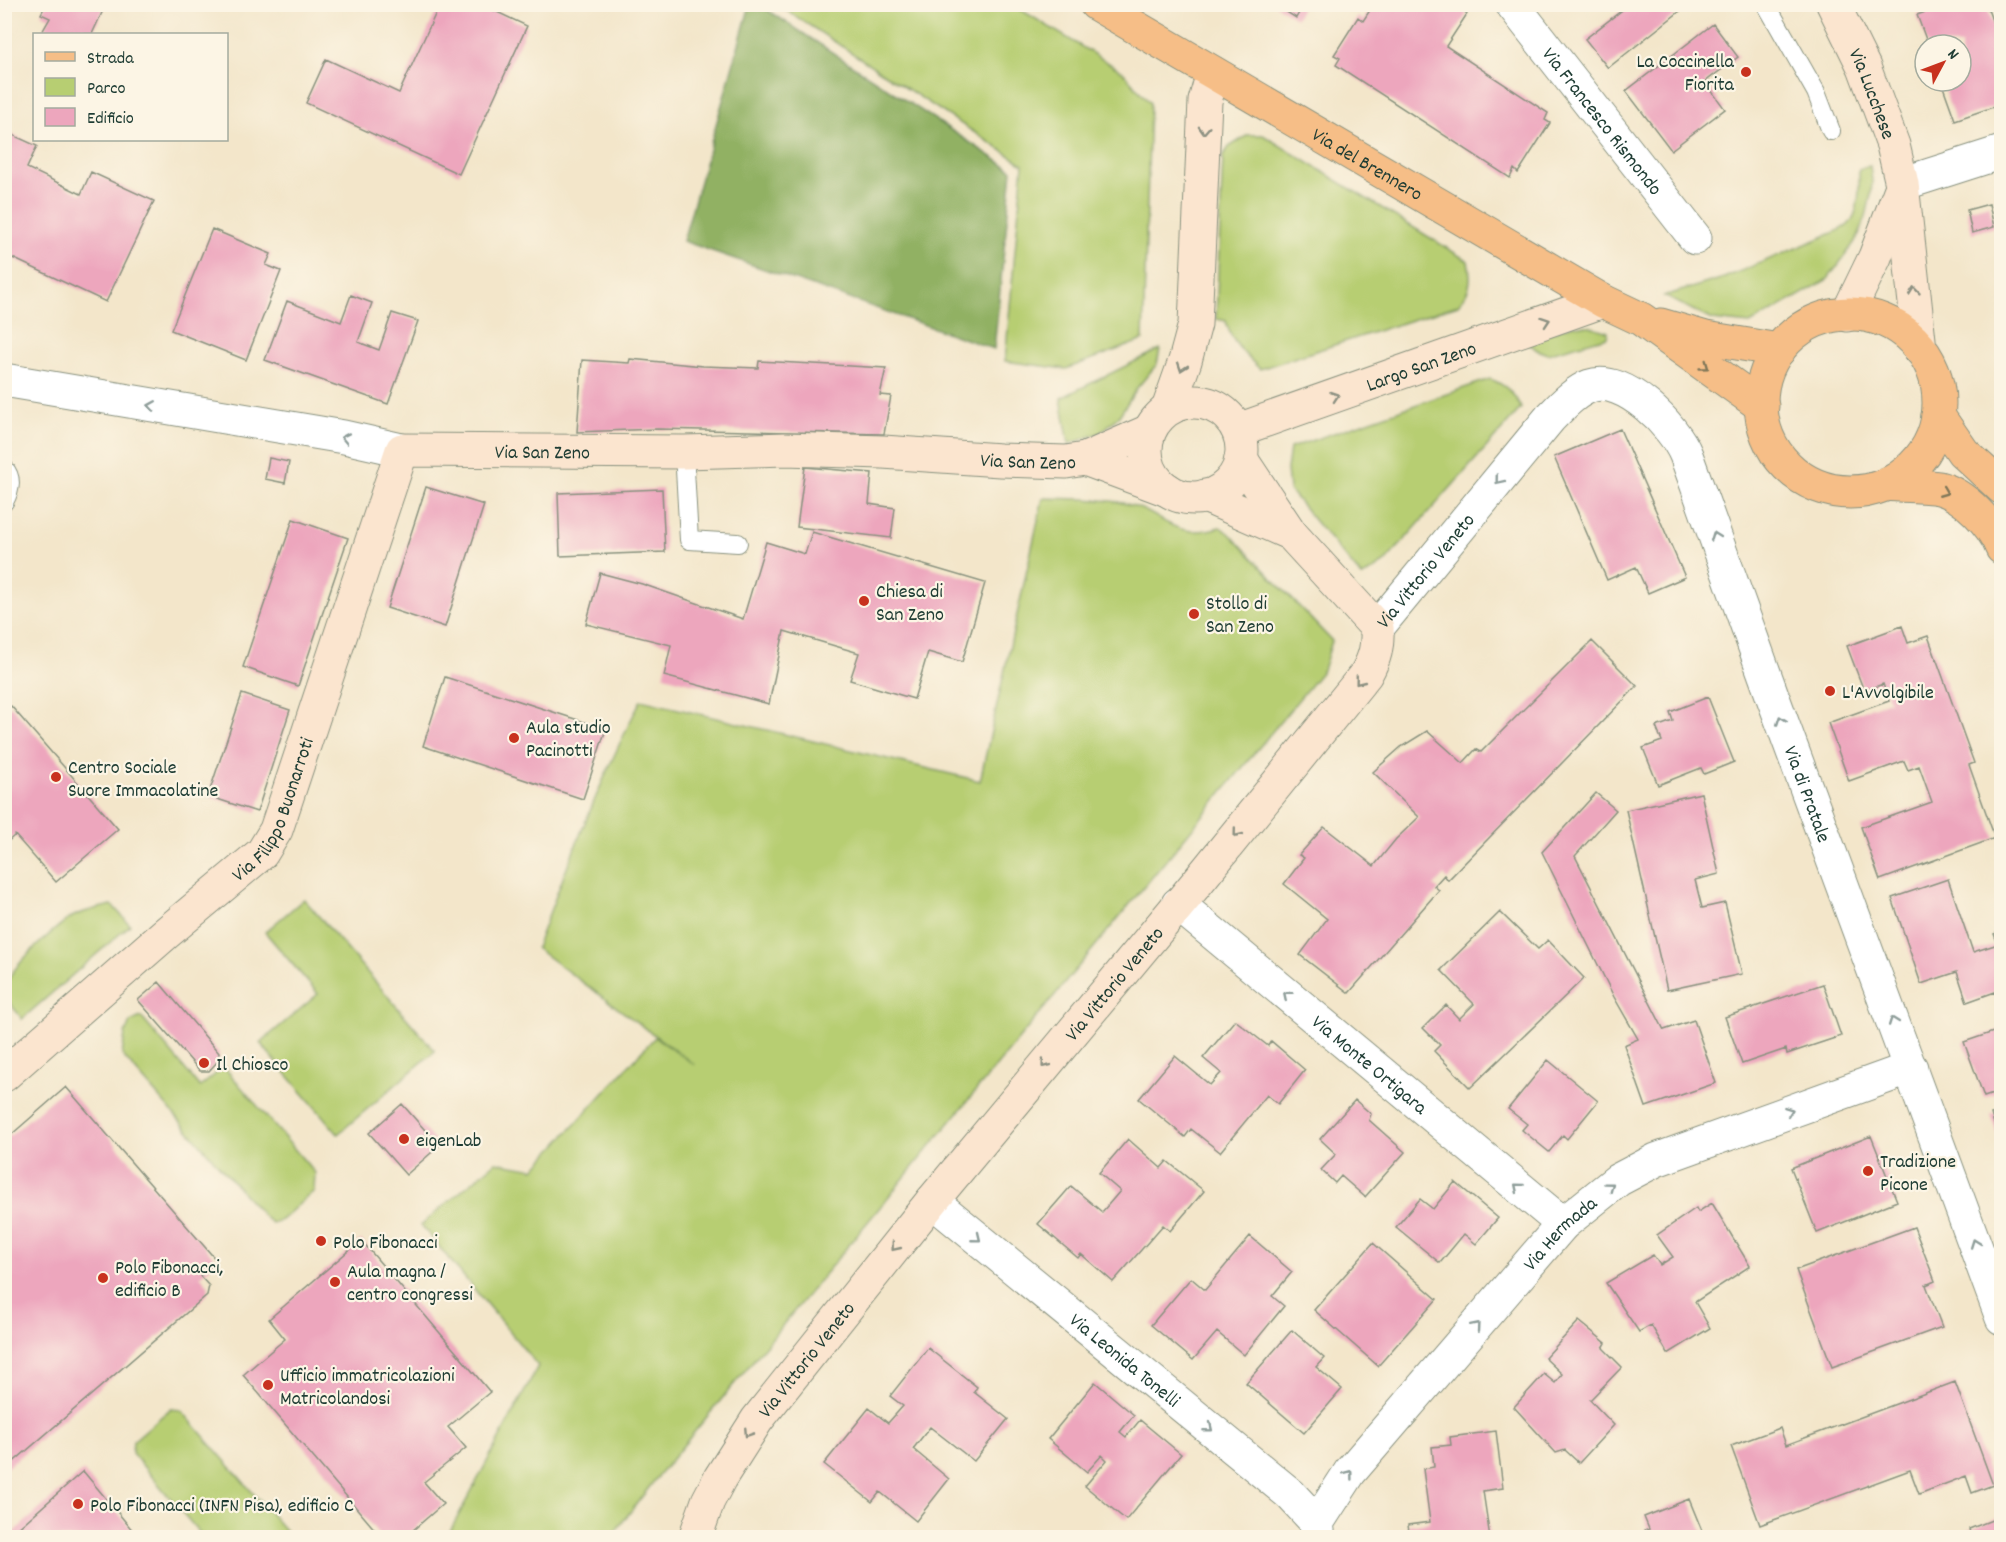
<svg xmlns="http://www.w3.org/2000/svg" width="2006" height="1542" font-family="Dekko,sans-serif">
  <rect width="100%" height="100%" fill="#fcf5e5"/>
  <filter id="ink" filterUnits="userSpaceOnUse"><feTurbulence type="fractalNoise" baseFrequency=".0167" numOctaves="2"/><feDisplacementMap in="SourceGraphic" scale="12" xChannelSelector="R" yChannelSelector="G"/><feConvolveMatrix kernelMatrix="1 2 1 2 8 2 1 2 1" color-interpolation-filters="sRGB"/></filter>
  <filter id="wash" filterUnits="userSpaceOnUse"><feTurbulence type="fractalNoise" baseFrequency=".008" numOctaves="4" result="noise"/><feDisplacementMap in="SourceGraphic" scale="24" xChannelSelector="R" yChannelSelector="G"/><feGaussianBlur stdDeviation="1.35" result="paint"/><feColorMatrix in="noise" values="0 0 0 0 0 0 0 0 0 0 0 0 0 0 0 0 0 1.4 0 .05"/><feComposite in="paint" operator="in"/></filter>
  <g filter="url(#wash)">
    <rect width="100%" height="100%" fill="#f3e6ca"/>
    <path fill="#b7ce72" stroke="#6b8653" stroke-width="1.5" d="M778,5H1013L1122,71L1150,103L1143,340L1066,369L1005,361L1023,164Z
      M1248,135H1263L1468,261C1472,280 1471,290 1458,305L1260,369C1244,354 1231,342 1226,321L1216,319L1223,156L1229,147Z
      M1870,166L1872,181L1871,194L1866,217L1857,239L1828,279L1750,324L1713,320L1664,296L1724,278L1835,232C1839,230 1845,228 1848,225C1861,212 1859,186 1859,169Z
      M1573,325L1590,326L1608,332L1607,337L1547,354L1537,350L1525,340Z
      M1160,349L1157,364L1137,388L1119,416L1100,433L1069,444L1061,398Z
      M1490,379C1506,385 1514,393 1521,408L1384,563L1362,577L1289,490L1287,469L1290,448Z
      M1043,498C1070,499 1097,498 1123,503C1164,512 1172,542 1220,527L1229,533L1332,641L1323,670L654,1481L611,1537H447L538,1366L421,1225L496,1162L534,1169L655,1037L695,1065L536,948C568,864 600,780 641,700L980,781Z
      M304,899L435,1051L338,1134L260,1043L318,994L265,932Z
      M112,905L130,925L22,1019C17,1011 5,1000 4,992C3,973 56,926 72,917C83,911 99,908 112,905Z
      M141,1017L200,1087L224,1067L315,1173L314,1191L281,1220L272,1223L265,1218L122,1055L125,1034L130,1022Z
      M170,1409L181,1410L291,1537H203L132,1453L133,1441Z"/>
    <path fill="#91b164" stroke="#58774c" stroke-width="1.5" d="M750,5H760L1012,170L994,349L683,241Z"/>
    <g id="blocks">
      <path fill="#eda6bd" d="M46,4H106L92,34H41L50,18L41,14Z
        M440,4H480L527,26L459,174L306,103L326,59L399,93Z
        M1274,4H1304L1296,18Z
        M1374,4H1457L1467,14L1446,46L1548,113L1545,120L1550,123L1518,173L1514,169L1510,178L1336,65L1340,58L1334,55L1358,17L1363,21Z
        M1624,4H1689L1608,68L1585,39L1626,7Z
        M1947,4H1986L2002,48V104L1955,120L1941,81H1961V45H1928L1917,15Z
        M1713,24L1738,57L1705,82L1725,109L1671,150L1626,91Z
        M4,131L37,146L27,168L81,194L91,172L154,201L106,302L4,254Z
        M1989,204L1994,227L1972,233L1967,210Z
        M212,229L271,254L266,265L281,271L246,360L171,330Z
        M351,295L372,303L358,342L379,350L392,313L418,321L388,404L265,360L287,301L341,322Z
        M630,359L703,366L758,368L759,361L886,368L880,395L891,396L884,434L657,429L577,432L582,360L629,363Z
        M1620,429L1685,577L1648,593L1636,567L1607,580L1554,457Z
        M269,458L289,462L285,483L265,479Z
        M805,467L872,473L869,504L895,508L891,538L797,527Z
        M426,487L484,505L445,627L387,608Z
        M662,489L665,552L560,556L558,493Z
        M293,519L348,538L298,686L243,667Z
        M812,532L985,583L962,662L928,652L914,699L850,680L859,653L784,631L769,704L664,676L671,645L586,624L600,573L642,584L743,619L766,542L805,554Z
        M1902,626L1908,643L1928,636L1974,763L1969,765L1995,838L1880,880L1861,827L1932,802L1919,766L1908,770L1904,761L1849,781L1828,723L1889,701L1883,684L1864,691L1847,646Z
        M1592,641L1637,686L1448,880L1444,875L1434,886L1439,890L1349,993L1300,955L1327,919L1284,884L1304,858L1299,855L1324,827L1374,866L1396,839L1419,817L1373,772L1401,747L1427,731L1463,763L1476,749L1481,752Z
        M445,677L606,729L583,799L423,746Z
        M242,694L290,710L257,812L208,796Z
        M1708,697L1734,762L1704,774L1701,768L1658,785L1643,748L1662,741L1656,727L1673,721L1670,712Z
        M11,706L118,829L56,882L15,835L4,845V711Z
        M1596,793L1616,810L1575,856L1664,1030L1694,1020L1716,1083L1646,1107L1624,1045L1638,1039L1614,997L1542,852Z
        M1701,793L1719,874L1695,880L1702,908L1725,903L1742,974L1667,990L1626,810Z
        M1948,879L1973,952L1998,944L1994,934L2002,931V1002L1998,1003L1995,992L1967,1002L1957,972L1921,984L1892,898Z
        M1500,912L1538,949L1548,940L1584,978L1470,1088L1434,1051L1440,1045L1423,1028L1446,1005L1459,1019L1474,1004L1441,970Z
        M159,982L219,1053L218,1061L209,1071H200L138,1000Z
        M1823,984L1841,1036L1787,1054L1786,1049L1742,1064L1725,1017Z
        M1235,1020L1268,1046L1271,1041L1305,1070L1278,1104L1267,1095L1220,1152L1191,1129L1185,1137L1139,1099L1175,1056L1210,1085L1221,1073L1203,1058Z
        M2002,1029V1091L1984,1097L1964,1042Z
        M1548,1060L1598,1101L1567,1139L1563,1135L1549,1152L1522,1130L1527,1124L1508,1109Z
        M66,1087L217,1261L200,1276L209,1286L207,1295L4,1470V1141Z
        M1355,1100L1371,1114L1369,1120L1405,1152L1365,1197L1341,1176L1335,1183L1321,1170L1336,1154L1320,1139Z
        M402,1104L439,1146L406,1175L369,1133Z
        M2002,1111V1146H2001L1991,1114Z
        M1871,1136L1897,1201L1817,1233L1791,1168Z
        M1128,1139L1161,1168L1167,1161L1204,1191L1170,1231L1163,1225L1113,1282L1081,1254L1078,1258L1038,1224L1071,1186L1102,1212L1120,1191L1099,1173Z
        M1455,1182L1498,1218L1476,1244L1464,1234L1440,1263L1396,1227L1420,1199L1433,1209Z
        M1712,1203L1750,1266L1695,1302L1710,1328L1668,1354L1651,1325L1639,1332L1606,1283L1653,1255L1660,1265L1673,1257L1657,1235L1696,1208L1698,1212Z
        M1914,1227L1935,1281L1926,1285L1942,1327L1832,1367L1796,1270Z
        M1250,1236L1292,1272L1272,1296L1284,1306L1244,1355L1217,1332L1193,1360L1151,1325L1191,1278L1205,1290Z
        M361,1240L490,1392L448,1427L466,1448L424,1482L443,1504L404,1538H382L243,1375L285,1339L269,1319Z
        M1373,1243L1437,1299L1378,1366L1314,1310Z
        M1579,1321L1606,1343L1603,1348L1622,1367L1590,1400L1614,1425L1579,1463L1565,1450L1556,1453L1514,1407L1544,1374L1555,1383L1562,1374L1545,1358Z
        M1292,1330L1324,1358L1316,1367L1342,1389L1304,1433L1246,1383Z
        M928,1348L977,1387L974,1392L1008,1419L974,1461L930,1427L913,1449L949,1479L916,1521L880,1492L872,1502L824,1464L869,1408L888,1423L903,1406L890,1396Z
        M1095,1382L1134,1415L1120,1432L1126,1437L1140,1420L1181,1454L1126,1520L1085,1486L1107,1460L1102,1455L1087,1472L1048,1439Z
        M1955,1382L1993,1485L1972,1493L1966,1476L1919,1494L1910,1470L1760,1525L1731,1446L1780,1428L1786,1445Z
        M1496,1431L1503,1488L1483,1491L1490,1538H1410L1408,1525L1430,1522L1423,1469L1434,1467L1432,1447L1451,1445L1450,1437Z
        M83,1471L139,1538H7Z
        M1689,1499L1705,1538H1629L1649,1529L1644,1517Z
        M2002,1516V1538H1971L1969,1529Z"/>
    </g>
  </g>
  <g filter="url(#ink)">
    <use href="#blocks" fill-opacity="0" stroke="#89927f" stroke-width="1.5"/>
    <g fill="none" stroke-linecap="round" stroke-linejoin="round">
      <defs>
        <path id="lane" d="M1766,4L1816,92L1831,131
          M684,452L689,540L738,543
          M4,468C14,479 10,491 4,502"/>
        <g id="street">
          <path id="s1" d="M1512,4L1695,238"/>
          <path d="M1902,184L2002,152"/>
          <path d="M4,380L344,437L402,450"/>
          <path id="s2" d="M1377,628L1550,418C1561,407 1574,392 1590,386C1624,374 1675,427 1686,455L1772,695L2002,1318"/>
          <path id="s3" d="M1178,904L1563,1224"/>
          <path id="s4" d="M932,1201L1290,1494L1317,1523"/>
          <path id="s5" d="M1319,1538L1317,1523L1350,1472L1563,1224L1618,1180L1656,1160L1911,1068"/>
        </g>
        <g id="secondary">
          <path id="s6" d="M1833,4L1864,67L1893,145L1902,184L1920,349"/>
          <path d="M1847,315L1875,257L1900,191"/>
          <circle cx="1194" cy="450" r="48"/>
          <path d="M1168,409L1185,361L1195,324L1205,101L1213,73"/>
          <path id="s7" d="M1238,430L1603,301"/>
          <path d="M1085,459L1168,490"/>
          <path d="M1205,496L1291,534"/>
          <path id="s8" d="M4,1075L165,934L262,853L276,830L402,450L684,452L785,449L883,452L1000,460L1066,462L1085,459L1149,431"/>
          <path id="s9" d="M695,1538L708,1501L720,1478L757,1420L932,1201L1196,884L1366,674C1375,658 1378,646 1377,628L1291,534L1241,459"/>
        </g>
        <g id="primary">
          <path id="s10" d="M1096,4L1603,301L1641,319L1762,406"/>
          <circle cx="1850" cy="403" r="89"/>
          <path d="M1661,325L1706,338L1779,350"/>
          <path d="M1938,416L1963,452L2002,488"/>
          <path d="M1887,484C1904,486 1922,485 1939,488C1964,494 1993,525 2002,548"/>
        </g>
      </defs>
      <use href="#lane" stroke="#89927f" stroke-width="20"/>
      <use href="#street" stroke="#89927f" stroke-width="35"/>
      <use href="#secondary" stroke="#89927f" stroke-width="35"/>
      <use href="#primary" stroke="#89927f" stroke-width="35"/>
      <use href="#lane" stroke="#fff" stroke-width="18"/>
      <use href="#street" stroke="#fff" stroke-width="33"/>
      <use href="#secondary" stroke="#fbe5cf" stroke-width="33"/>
      <use href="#primary" stroke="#f6be87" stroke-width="33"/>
    </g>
    <defs><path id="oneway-chevron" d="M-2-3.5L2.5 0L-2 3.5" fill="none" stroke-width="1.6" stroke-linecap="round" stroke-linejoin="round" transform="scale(1.5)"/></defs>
    <g stroke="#8d9182">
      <use href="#oneway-chevron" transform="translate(1204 130) rotate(93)"/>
      <use href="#oneway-chevron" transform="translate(1914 291) rotate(-96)"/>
      <use href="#oneway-chevron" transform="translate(1546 321) rotate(-19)"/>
      <use href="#oneway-chevron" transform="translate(1182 367) rotate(109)"/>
      <use href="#oneway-chevron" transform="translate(1335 396) rotate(-19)"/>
      <use href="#oneway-chevron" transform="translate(1359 681) rotate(129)"/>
      <use href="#oneway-chevron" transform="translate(1237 833) rotate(129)"/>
      <use href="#oneway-chevron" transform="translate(1045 1064) rotate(130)"/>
      <use href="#oneway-chevron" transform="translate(895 1247) rotate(129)"/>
      <use href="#oneway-chevron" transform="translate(748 1433) rotate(123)"/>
    </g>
    <g stroke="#807759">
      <use href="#oneway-chevron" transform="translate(1705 366) rotate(36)"/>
      <use href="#oneway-chevron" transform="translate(1944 492) rotate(22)"/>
    </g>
    <g stroke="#8f9e9a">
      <use href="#oneway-chevron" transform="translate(152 406) rotate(-171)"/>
      <use href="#oneway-chevron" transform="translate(345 438) rotate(-169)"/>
      <use href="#oneway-chevron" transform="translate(1499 480) rotate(129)"/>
      <use href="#oneway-chevron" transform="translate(1715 536) rotate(-110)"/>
      <use href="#oneway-chevron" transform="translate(1781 720) rotate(-110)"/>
      <use href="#oneway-chevron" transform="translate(1287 995) rotate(-140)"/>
      <use href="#oneway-chevron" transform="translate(1893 1021) rotate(-110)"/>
      <use href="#oneway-chevron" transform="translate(1789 1111) rotate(-20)"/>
      <use href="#oneway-chevron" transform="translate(1610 1186) rotate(-37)"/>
      <use href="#oneway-chevron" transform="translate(1518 1187) rotate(-140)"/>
      <use href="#oneway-chevron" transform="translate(977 1238) rotate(39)"/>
      <use href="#oneway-chevron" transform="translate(1975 1243) rotate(-110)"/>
      <use href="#oneway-chevron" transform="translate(1476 1326) rotate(-49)"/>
      <use href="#oneway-chevron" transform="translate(1209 1428) rotate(39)"/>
      <use href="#oneway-chevron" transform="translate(1349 1474) rotate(-53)"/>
    </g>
  </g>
  <g fill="#c8321e" stroke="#fcf5e5" stroke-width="2">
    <circle cx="1746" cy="72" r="6"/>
    <circle cx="864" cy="601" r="6"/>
    <circle cx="1194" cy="614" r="6"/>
    <circle cx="1830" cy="691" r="6"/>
    <circle cx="514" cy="738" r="6"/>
    <circle cx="56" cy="777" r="6"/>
    <circle cx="204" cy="1063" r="6"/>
    <circle cx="404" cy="1139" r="6"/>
    <circle cx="1868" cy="1171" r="6"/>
    <circle cx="321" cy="1241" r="6"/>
    <circle cx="103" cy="1278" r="6"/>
    <circle cx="335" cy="1282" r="6"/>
    <circle cx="268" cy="1385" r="6"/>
    <circle cx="78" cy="1504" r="6"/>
  </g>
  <g text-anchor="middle" stroke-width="4.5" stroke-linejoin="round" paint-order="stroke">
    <g font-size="20" fill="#1f3d34" stroke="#fcf5e5" text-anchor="start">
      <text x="1734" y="67" text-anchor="end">La Coccinella<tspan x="1734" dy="23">Fiorita</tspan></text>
      <text x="876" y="597">Chiesa di<tspan x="876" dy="23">San Zeno</tspan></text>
      <text x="1206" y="609">Stollo di<tspan x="1206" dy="23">San Zeno</tspan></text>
      <text x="1842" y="698">L'Avvolgibile</text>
      <text x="526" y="733">Aula studio<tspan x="526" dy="23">Pacinotti</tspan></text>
      <text x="68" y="773">Centro Sociale<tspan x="68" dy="23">Suore Immacolatine</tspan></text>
      <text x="216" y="1070">Il Chiosco</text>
      <text x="416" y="1146">eigenLab</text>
      <text x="1880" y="1167">Tradizione<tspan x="1880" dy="23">Picone</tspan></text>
      <text x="333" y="1248">Polo Fibonacci</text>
      <text x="115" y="1273">Polo Fibonacci,<tspan x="115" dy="23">edificio B</tspan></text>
      <text x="347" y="1277">Aula magna /<tspan x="347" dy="23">centro congressi</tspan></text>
      <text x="280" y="1381">Ufficio immatricolazioni<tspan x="280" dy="23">Matricolandosi</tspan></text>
      <text x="90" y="1511">Polo Fibonacci (INFN Pisa), edificio C</text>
    </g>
    <g font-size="20" fill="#1f3d34" stroke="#fcf5e5">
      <text dy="7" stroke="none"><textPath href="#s6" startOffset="98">Via Lucchese</textPath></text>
      <text dy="7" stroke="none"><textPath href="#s1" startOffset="148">Via Francesco Rismondo</textPath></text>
      <text dy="7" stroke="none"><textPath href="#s10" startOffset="315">Via del Brennero</textPath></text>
      <text dy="7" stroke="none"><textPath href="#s7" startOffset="194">Largo San Zeno</textPath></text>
      <text dy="7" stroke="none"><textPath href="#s8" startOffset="908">Via San Zeno</textPath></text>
      <text dy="7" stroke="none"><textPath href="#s8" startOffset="1394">Via San Zeno</textPath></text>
      <text dy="7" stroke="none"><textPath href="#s2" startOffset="75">Via Vittorio Veneto</textPath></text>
      <text dy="7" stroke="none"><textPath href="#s2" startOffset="810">Via di Pratale</textPath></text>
      <text dy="7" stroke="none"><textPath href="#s8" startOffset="384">Via Filippo Buonarroti</textPath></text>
      <text dy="7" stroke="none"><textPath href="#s9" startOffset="698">Via Vittorio Veneto</textPath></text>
      <text dy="7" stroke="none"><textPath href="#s3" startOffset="250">Via Monte Ortigara</textPath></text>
      <text dy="7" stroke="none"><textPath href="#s5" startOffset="394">Via Hermada</textPath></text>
      <text dy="7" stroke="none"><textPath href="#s9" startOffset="212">Via Vittorio Veneto</textPath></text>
      <text dy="7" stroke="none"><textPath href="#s4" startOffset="250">Via Leonida Tonelli</textPath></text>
    </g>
  </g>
  <rect width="2006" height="1542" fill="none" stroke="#fcf5e5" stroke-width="24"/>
  <rect x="33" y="33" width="195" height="108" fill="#fcf5e5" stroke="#a4ab9e" stroke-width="1.5"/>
  <rect x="45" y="52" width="30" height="9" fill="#f6be87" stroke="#a4ab9e" stroke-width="1.5"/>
  <text x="87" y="63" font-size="18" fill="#1f3d34">Strada</text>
  <rect x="45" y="78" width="30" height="18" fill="#b7ce72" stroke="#a4ab9e" stroke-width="1.5"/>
  <text x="87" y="93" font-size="18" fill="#1f3d34">Parco</text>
  <rect x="45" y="108" width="30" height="18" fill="#eda6bd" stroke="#a4ab9e" stroke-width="1.5"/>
  <text x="87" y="123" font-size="18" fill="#1f3d34">Edificio</text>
  <g transform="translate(1943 63) rotate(49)"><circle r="28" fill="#fcf5e5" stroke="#a4ab9e" stroke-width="1.5"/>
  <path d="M0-4.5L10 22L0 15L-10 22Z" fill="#c8321e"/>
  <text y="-9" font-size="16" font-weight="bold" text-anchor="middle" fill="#1f3d34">N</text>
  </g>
</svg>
